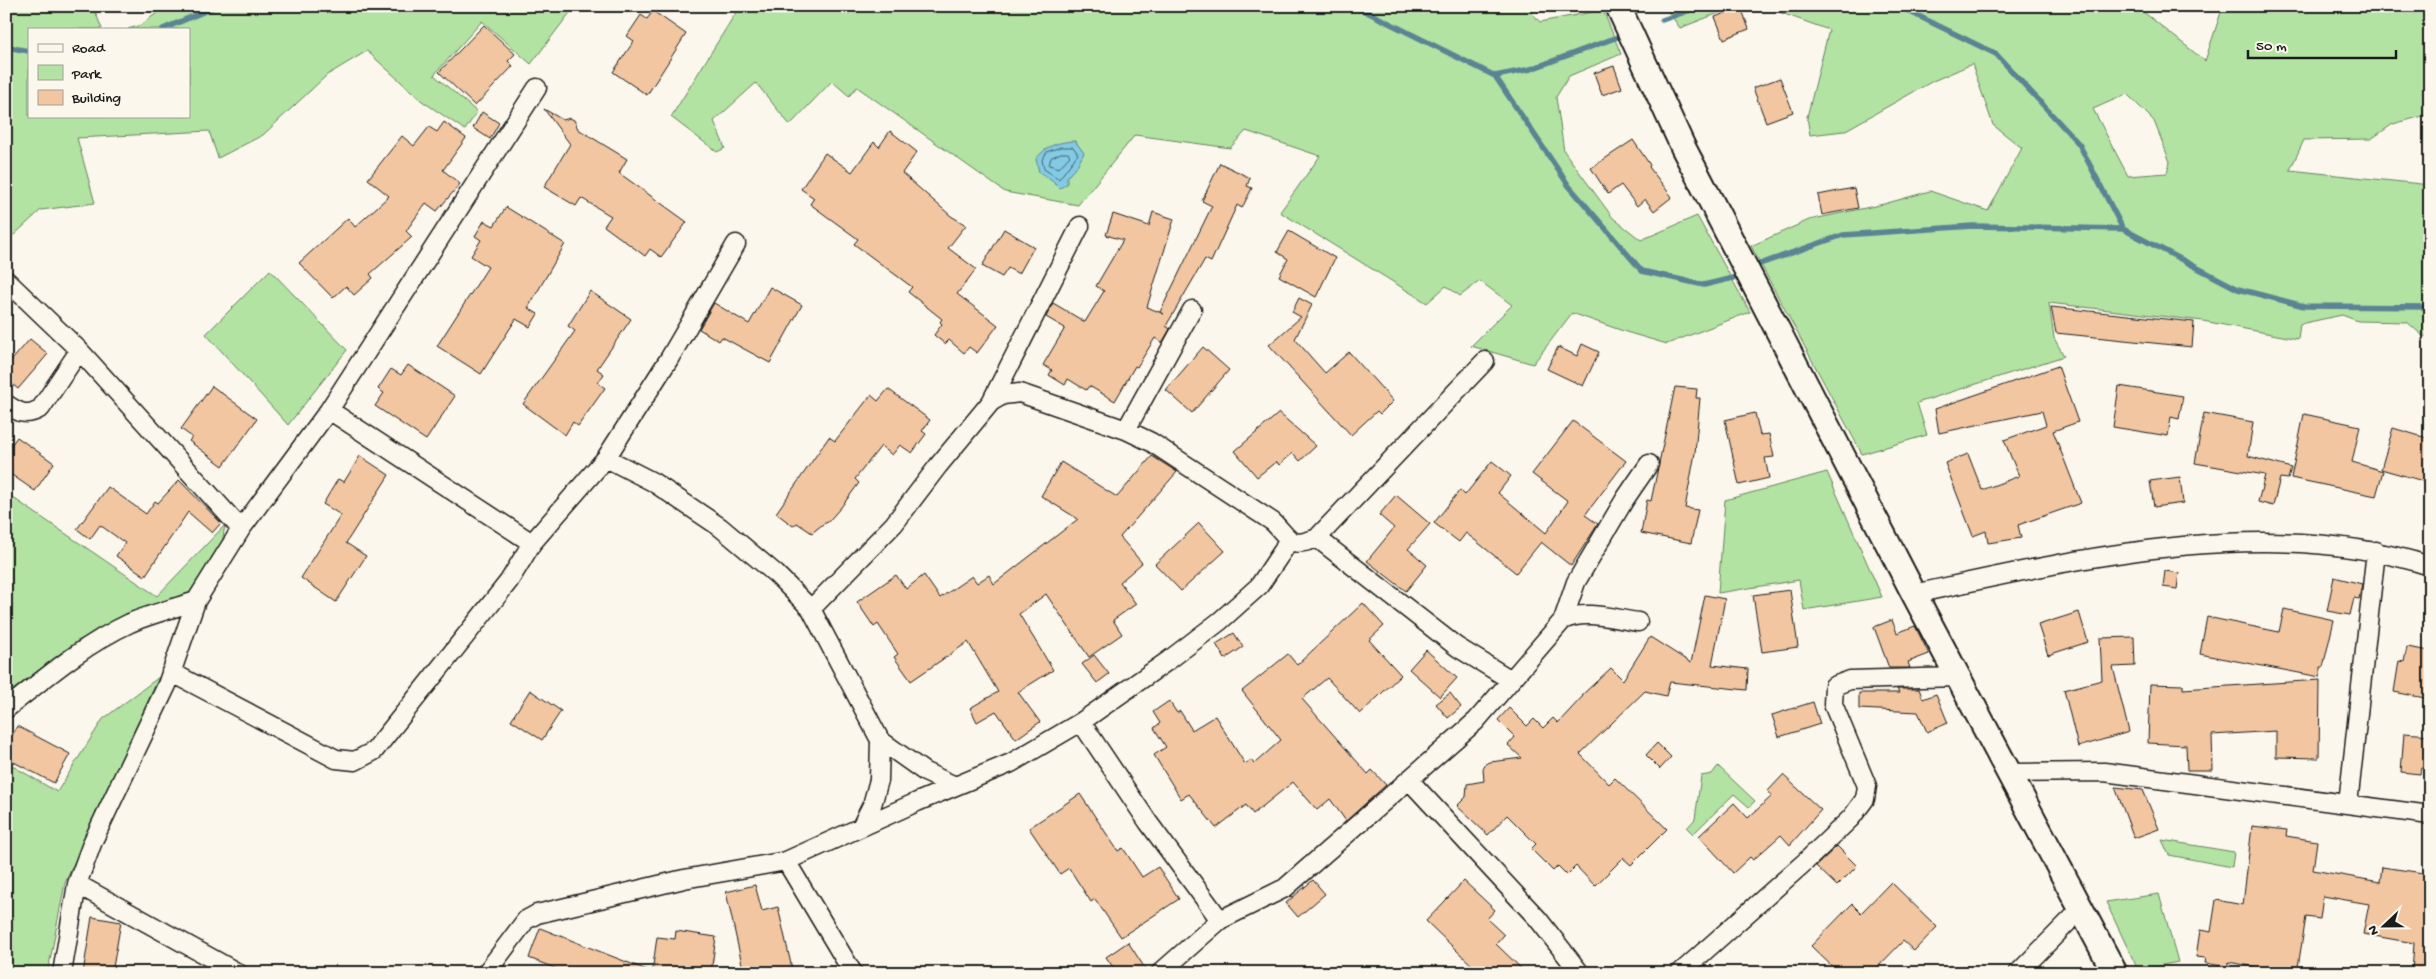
<svg xmlns="http://www.w3.org/2000/svg" width="2436" height="979" font-family="'Gochi Hand',sans-serif">
  <rect width="100%" height="100%" fill="#fbf7ec"/>
  <filter id="ink" filterUnits="userSpaceOnUse"><feTurbulence type="fractalNoise" baseFrequency=".02" numOctaves="2"/><feDisplacementMap in="SourceGraphic" scale="10" xChannelSelector="R" yChannelSelector="G"/><feConvolveMatrix kernelMatrix="1 2 1 2 8 2 1 2 1" color-interpolation-filters="sRGB"/></filter>
  <g filter="url(#ink)">
    <path fill="#b2e3a2" stroke="#67805f" fill-rule="evenodd" d="M6,6H93L102,29H29V116H189V29H128L141,25L166,6H575L531,64L482,21L434,75L477,112L465,130L422,101L367,51L327,75L263,135L218,158L209,131L77,138L95,203L41,210L14,235L6,233Z
      M740,6H1526L1540,22L1603,10L1621,54L1569,76L1556,97L1564,151L1613,218L1641,240L1697,216L1750,312L1667,344L1626,332L1572,313L1533,364L1471,346L1512,305L1480,281L1460,296L1446,286L1427,303L1280,212L1320,156L1246,131L1230,148L1135,135L1078,205L1005,192L857,87L849,96L832,81L790,125L756,83L714,121L725,148L717,152L671,117ZM1077,166L1055,185L1053,180Z
      M1664,6H1737L1680,28Z
      M1762,6H2064L2065,8L2136,6L2205,61L2223,6H2430V114L2393,124L2371,139L2304,140L2290,170L2430,185V337L2423,336L2407,322L2358,321L2342,315L2300,324L2298,339L2203,321L2049,303L2054,338L2064,356L1917,403L1927,435L1862,454L1751,246L1809,220L1884,204L1930,191L1988,211L2022,148L1993,125L1972,64L1933,81L1844,131L1810,135L1807,117L1829,30ZM2127,94L2154,121L2170,162L2167,173L2128,176L2093,109Z
      M270,270L347,350L288,425L206,334Z
      M1827,472L1882,597L1804,610L1799,580L1718,593L1725,500Z
      M6,493L157,596L225,525L222,544L191,597L77,641L6,695Z
      M159,677L65,883L48,971L6,967V762L57,792L103,719Z
      M1718,766L1755,801L1749,807L1734,794L1693,834L1687,828L1695,819L1701,776L1712,774Z
      M2162,840L2234,852L2232,867L2169,855Z
      M2159,894L2178,962L2138,970L2106,902Z"/>
    <path fill="#83cae4" stroke="#5a8494" d="M1075,141L1084,153L1077,166L1067,177V184L1060,188L1052,180L1039,172L1036,159C1047,145 1058,142 1075,141Z"/>
    <g fill="none" stroke-linecap="round" stroke-linejoin="round">
      <path stroke="#45626c" stroke-width="1" d="M1061,147H1073L1078,154L1059,179L1044,169L1042,160L1047,152Z
        M1061,153H1068L1070,156L1059,168L1049,165L1051,158Z"/>
      <path stroke="#5a8494" stroke-width="5.5" d="M1355,6L1495,76L1531,69L1623,35
        M1898,6L1996,54L2079,144L2123,229L2238,289L2304,306L2430,307
        M1662,20L1702,6
        M163,29L217,6
        M6,47L29,51
        M1495,76L1569,186L1642,271L1704,285L1733,278
        M1757,265L1843,235L1973,226L2123,229"/>
    </g>
    <path fill="#f2c6a1" stroke="#1c1c1c" d="M1741,7L1749,29L1724,39L1715,17Z
      M653,11L686,34L647,95L613,72L634,41L627,36L641,15L647,19Z
      M484,25L515,54L508,61L513,66L475,106L439,72Z
      M1614,66L1622,88L1602,95L1594,73Z
      M1780,78L1793,112L1766,122L1753,88Z
      M544,109L563,120L570,118L574,120L578,129L627,159L619,173L687,222L661,257L650,249L645,256L604,226L611,216L581,198L576,206L544,187L570,144Z
      M482,112L499,123L490,139L473,128Z
      M444,122L466,138L443,170L460,184L437,211L426,203L406,231L412,237L370,274L373,278L354,295L346,286L333,298L299,263L348,218L355,227L389,196L368,179L402,136L414,146L429,127L437,132Z
      M890,131L917,152L902,173L951,216L966,225L948,248L976,269L957,294L998,325L977,353L969,347L964,353L949,340L945,344L934,335L942,324L940,322L942,319L908,292L912,287L854,244L858,239L810,204L814,198L801,189L825,153L852,172L874,142L879,147Z
      M1633,140L1650,165L1649,167L1672,197L1654,211L1645,199L1637,206L1621,185L1608,194L1591,168Z
      M1220,163L1250,178L1247,186L1252,188L1242,208L1237,205L1211,262L1205,259L1166,326L1170,329L1162,343L1155,338L1137,367L1135,366L1115,401L1089,386L1086,390L1068,379L1065,385L1049,375L1052,370L1043,365L1065,328L1046,317L1053,303L1085,322L1104,291L1096,286L1123,240L1106,235L1113,214L1149,226L1153,212L1174,219L1147,307L1164,314L1160,312L1212,206L1202,201Z
      M1854,188L1858,208L1822,215L1818,195Z
      M506,207L565,244L528,308L538,314L530,327L516,319L481,374L437,346L488,267L471,256L481,240L475,236L484,221L494,226Z
      M1004,229L1034,247L1019,274L1008,268L1002,277L982,266Z
      M1289,231L1335,258L1316,297L1279,276L1288,259L1277,252Z
      M770,287L802,305L770,363L722,337L719,341L699,329L714,303L749,324Z
      M590,291L631,319L597,369L604,374L598,383L605,388L578,426L573,422L565,435L523,404L575,331L568,326Z
      M1299,298L1312,305L1295,339L1325,373L1349,352L1393,401L1380,414L1377,411L1351,435L1269,345L1301,317L1292,312Z
      M2051,307L2194,322L2192,347L2056,333Z
      M30,339L48,354L18,389L6,379V367Z
      M1582,344L1599,352L1583,386L1547,369L1558,347L1577,356Z
      M1203,347L1229,370L1192,413L1166,390Z
      M408,365L455,396L426,440L375,406L384,393L378,389L391,369L401,375Z
      M2058,366L2078,422L2053,431L2081,503L2018,525L2021,538L1988,543L1986,531L1973,536L1945,463L1968,454L1982,490L2019,476L2004,440L2046,425L2042,411L1939,433L1935,409Z
      M212,386L257,419L223,466L189,441L192,437L181,429Z
      M2119,386L2183,396L2179,419L2171,417L2168,436L2113,427Z
      M1675,387L1697,389L1696,398H1700L1695,453L1685,508L1698,510L1691,543L1641,533L1647,500L1651,501Z
      M888,389L930,420L922,431L926,434L912,453L900,445L892,455L881,446L855,479L859,483L842,506L828,522L823,524L812,533L797,523L793,526L776,513L829,437L835,441L871,395L878,401Z
      M1279,413L1316,446L1300,461L1293,453L1279,465L1277,462L1273,464L1257,477L1235,451Z
      M1755,413L1760,435L1769,434L1774,457L1765,458L1769,478L1739,485L1725,420Z
      M2204,413L2253,422L2248,456L2291,468L2288,479L2280,478L2273,506L2258,502L2265,475L2195,463Z
      M2304,414L2360,426L2352,462L2383,471L2376,496L2291,478Z
      M1573,421L1626,461L1585,515L1598,524L1571,566L1541,542L1516,573L1466,533L1459,542L1434,523L1460,490L1465,495L1492,461L1511,476L1498,493L1546,533L1568,501L1532,474Z
      M2393,428L2430,439V483L2381,469Z
      M17,437L54,463L35,491L6,471V452Z
      M360,456L389,475L346,543L366,556L336,602L301,578L341,515L323,504L338,479L344,482Z
      M1152,456L1177,472L1120,537L1142,563L1120,582L1136,604L1113,620L1122,634L1089,657L1046,594L1019,614L1053,670L1018,692L1040,722L1016,739L996,711L977,722L970,708L998,692L968,642L911,681L894,657L898,654L878,624L874,627L857,602L896,575L906,589L924,575L940,598L972,576L977,583L989,575L994,584L1078,519L1041,496L1061,462L1117,497Z
      M2180,477L2183,503L2154,507L2150,481Z
      M179,480L221,523L212,533L188,512L145,576L116,556L125,543L100,525L90,539L77,529L108,487L146,514L155,501L158,503Z
      M1396,495L1430,524L1408,549L1427,565L1406,591L1367,561L1394,528L1379,515Z
      M1199,523L1225,551L1181,591L1155,564Z
      M2165,571L2179,573L2177,589L2163,587Z
      M2334,577L2362,584L2359,599L2354,598L2350,615L2327,611Z
      M1790,590L1798,647L1762,652L1753,595Z
      M1705,595L1725,599L1712,665L1748,669L1747,690L1670,682L1666,696L1645,691L1580,754L1609,784L1615,778L1667,829L1631,865L1623,858L1595,886L1576,866L1567,875L1558,866L1553,871L1531,849L1536,844L1507,815L1488,835L1457,806L1466,797L1467,784L1484,781L1483,769L1486,764L1490,762L1522,758L1508,745L1515,737L1498,720L1509,708L1527,726L1534,719L1543,728L1553,718L1558,723L1583,696L1582,695L1611,668L1623,680L1650,637L1691,663Z
      M1363,603L1384,626L1369,640L1401,675L1360,714L1327,678L1302,699L1368,774L1372,770L1386,785L1346,821L1330,799L1317,810L1293,782L1253,814L1246,805L1216,828L1189,794L1181,799L1154,755L1166,747L1154,728L1160,723L1153,712L1169,701L1177,713L1180,711L1192,730L1215,716L1245,764L1251,760L1254,764L1281,740L1242,691L1288,654L1297,665Z
      M2284,609L2334,620L2323,667H2320V677L2200,654L2207,617L2279,632Z
      M2079,612L2088,642L2048,655L2038,625Z
      M1892,620L1897,633L1915,626L1929,654L1908,662L1910,668H1889L1874,627Z
      M1234,633L1243,647L1225,659L1216,644Z
      M2134,637L2135,666L2113,667L2129,732L2078,747L2064,690L2102,680L2100,638Z
      M2407,647L2430,651V699L2394,692L2399,661L2404,662Z
      M1426,650L1457,678L1440,697L1409,669Z
      M1094,655L1109,674L1097,683L1082,664Z
      M2320,680L2319,758L2276,757V731L2212,735L2213,770H2187L2186,745L2148,743L2150,684L2183,685V689Z
      M1897,689H1919L1923,699L1936,694L1948,723L1927,732L1918,712L1859,709V693H1899Z
      M530,690L561,711L542,740L511,720Z
      M1450,693L1461,707L1448,718L1436,704Z
      M1813,702L1820,724L1779,737L1772,715Z
      M17,726L70,754L54,783L6,758V747Z
      M2404,733L2430,735V769L2421,768L2420,774L2401,772Z
      M1657,743L1671,757L1660,769L1646,755Z
      M1783,775L1821,810L1790,845L1781,835L1753,860L1750,857L1733,873L1699,836L1734,803L1748,818L1772,796L1768,791Z
      M2115,787L2143,790L2159,829L2134,838Z
      M1080,794L1118,851L1123,848L1142,877L1158,867L1179,899L1121,937L1095,899L1091,902L1069,868L1060,874L1029,828Z
      M2252,826L2287,830L2286,836L2317,841L2313,870L2380,882L2382,867L2430,874V897L2426,925H2430V973H2412L2414,943L2363,934L2369,904L2323,896L2320,919L2306,917L2297,973H2279V971L2228,962V967L2205,963L2206,958L2196,957L2200,930L2211,932L2216,900L2243,905Z
      M1837,846L1857,866L1837,886L1816,866Z
      M1313,880L1325,894L1298,917L1286,903Z
      M1464,881L1495,910L1487,919L1504,935L1496,944L1526,973H1480L1426,921Z
      M1891,882L1937,927L1914,951L1903,941L1872,973H1839L1811,946L1852,904L1861,913Z
      M755,885L762,911L778,907L793,973H744L726,892Z
      M92,917L121,922L112,973H83Z
      M540,928L652,972V973H567L529,958Z
      M676,931L716,937L711,973H652L657,937L675,939Z
      M1128,942L1148,973H1117L1106,957Z"/>
    <g fill="none" stroke-linecap="round" stroke-linejoin="round">
      <defs>
        <path id="street" d="M6,280L79,350L241,529
          M991,402L1080,226
          M6,404C19,413 27,417 41,408L79,351
          M329,410L532,543L606,458L669,359L736,244
          M1126,430L1192,310
          M606,458L653,482L720,527L776,574L811,609L880,740L879,780L872,805L861,827
          M1317,538L1457,647L1511,680
          M1914,594C2077,559 2267,513 2430,566
          M811,609L894,524L938,466L991,402L1003,395L1020,393L1126,430L1151,442L1273,522C1291,540 1289,549 1317,538L1485,361
          M1563,620L1576,582L1625,499L1649,464
          M171,672L336,759L355,761L374,751L509,581L532,543
          M6,709C45,678 85,644 130,623C151,614 175,608 196,601
          M1081,722L1148,822L1220,920
          M880,740L925,772L955,786
          M2009,773L2104,772L2430,815
          M1409,780L1538,919L1580,973
          M2348,804L2376,551
          M786,861L853,973
          M77,884L238,973
          M62,973L77,884L93,841L167,685L196,601L241,529L329,410L537,88
          M486,973L526,920L537,914L684,879L786,861L917,802L1011,763L1081,722L1169,660L1220,621L1259,586L1284,549L1287,540
          M1160,973L1220,920L1285,888L1476,721L1563,620C1585,609 1615,619 1638,622
          M1680,973L1805,862L1851,818L1865,799L1867,786L1833,704L1834,686L1850,680L1958,677
          M2018,973L2080,910"/>
        <path id="secondary" d="M1618,6L1683,147L1914,594L2115,973"/>
      </defs>
      <use href="#street" stroke="#1c1c1c" stroke-width="21"/>
      <use href="#secondary" stroke="#1c1c1c" stroke-width="28"/>
      <use href="#street" stroke="#fbf7ec" stroke-width="18"/>
      <use href="#secondary" stroke="#fbf7ec" stroke-width="24"/>
    </g>
  </g>
  <rect width="2436" height="979" fill="none" stroke="#fbf7ec" stroke-width="25"/>
  <rect x="12" y="12" width="2411" height="954" fill="none" stroke="#1c1c1c" stroke-width="2" filter="url(#ink)"/>
  <rect x="28" y="28" width="162" height="90" fill="#fbf7ec" stroke="#a29f99"/>
  <rect x="38" y="44" width="25" height="8" fill="#fbf7ec" stroke="#a29f99"/>
  <text x="72" y="52" font-size="15" fill="#1c1c1c">Road</text>
  <rect x="38" y="65" width="25" height="15" fill="#b2e3a2" stroke="#a29f99"/>
  <text x="72" y="78" font-size="15" fill="#1c1c1c">Park</text>
  <rect x="38" y="90" width="25" height="15" fill="#f2c6a1" stroke="#a29f99"/>
  <text x="72" y="102" font-size="15" fill="#1c1c1c">Building</text>
  <g transform="translate(2384 926) rotate(248)" stroke="#fbf7ec" stroke-width="4" paint-order="stroke">
  <path d="M0-4L9 19L0 12L-9 19Z" fill="#1c1c1c"/>
  <text y="-8" font-size="14" font-weight="bold" text-anchor="middle" fill="#1c1c1c">N</text>
  </g>
  <path d="M2248 50v8h148v-8" fill="none" stroke="#1c1c1c" stroke-width="2.5"/>
  <text x="2256" y="50" font-size="15" fill="#1c1c1c" stroke="#fbf7ec" stroke-width="4" paint-order="stroke">50 m</text>
</svg>
